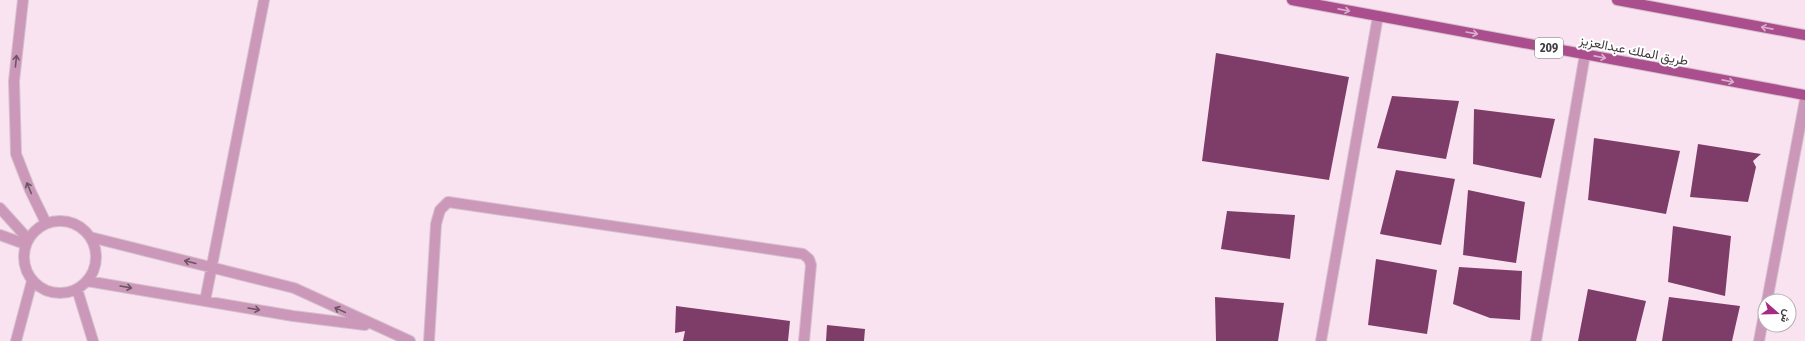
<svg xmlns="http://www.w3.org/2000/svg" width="1805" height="341" font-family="'Fira Sans Condensed',Vazirmatn,sans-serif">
  <rect width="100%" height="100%" fill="#fae3f1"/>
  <path fill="#7e3c69" d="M1216,53L1349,77L1329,180L1202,161Z
    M1392,96L1459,101L1446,159L1377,148Z
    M1474,109L1555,119L1541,178L1473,164Z
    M1594,138L1680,151L1666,214L1588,200Z
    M1698,144L1761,154L1753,161L1756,167L1748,202L1690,197Z
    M1396,170L1455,179L1441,245L1380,234Z
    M1468,190L1525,202L1516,263L1463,255Z
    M1227,211L1295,215L1290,259L1221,249Z
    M1673,226L1731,236L1725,296L1668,282Z
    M1376,259L1437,270L1427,334L1368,325Z
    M1459,267L1522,271L1520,320L1490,318L1453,304Z
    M1588,289L1646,301L1636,341H1578Z
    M1215,297L1284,303L1278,341H1216Z
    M1669,297L1740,306L1732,341H1662Z
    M676,306L790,321L788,341H683L685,331L675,333Z
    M827,325L865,329L864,341H826Z"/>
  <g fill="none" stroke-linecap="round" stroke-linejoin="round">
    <defs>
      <path id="street" d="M23,0L14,81L16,154L30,190L46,223
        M0,208L28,239
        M24 257a36 36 0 1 1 72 0a36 36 0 1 1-72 0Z
        M0,235L25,244
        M90,237L294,288L410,341
        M87,281L293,316L365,325
        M77,289L93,341
        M205,301L264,0
        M1767,301L1805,100
        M16,341L32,281
        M429,341L436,224L440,210L448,202L803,254L809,259L811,265L804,341
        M1321,341L1378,16
        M1536,341L1585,54
        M1759,341L1765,309"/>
      <path id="primary" d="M1292,0L1805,95
        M1617,0L1805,35"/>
    </defs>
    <use href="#street" stroke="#d5c1cd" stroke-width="12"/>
    <use href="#primary" stroke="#d5c1cd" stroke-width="12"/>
    <use href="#street" stroke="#cc98b9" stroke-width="10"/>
    <use href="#primary" stroke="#aa4e8e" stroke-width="10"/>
  </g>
  <defs><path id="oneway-shaft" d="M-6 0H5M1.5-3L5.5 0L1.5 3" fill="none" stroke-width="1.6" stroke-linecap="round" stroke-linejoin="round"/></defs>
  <g stroke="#d9afcc">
    <use href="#oneway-shaft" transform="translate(1344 10) rotate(11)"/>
    <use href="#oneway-shaft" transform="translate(1767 28) rotate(-169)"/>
    <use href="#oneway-shaft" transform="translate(1472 33) rotate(10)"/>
    <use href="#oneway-shaft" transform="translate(1600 57) rotate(11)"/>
    <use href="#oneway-shaft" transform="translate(1728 81) rotate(11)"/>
  </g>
  <g stroke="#6c5664">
    <use href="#oneway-shaft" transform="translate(16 61) rotate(-84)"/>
    <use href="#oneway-shaft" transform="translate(29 188) rotate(-113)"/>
    <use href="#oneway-shaft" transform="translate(190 262) rotate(-166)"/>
    <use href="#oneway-shaft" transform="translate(126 287) rotate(10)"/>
    <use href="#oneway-shaft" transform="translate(254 309) rotate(10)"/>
    <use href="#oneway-shaft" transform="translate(340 310) rotate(-155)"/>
  </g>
  <g text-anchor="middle" stroke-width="4" stroke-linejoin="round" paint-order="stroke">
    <rect fill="#fff" stroke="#7b7579" stroke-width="1" x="1535" y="38" width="28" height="20" rx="3"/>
    <g font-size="12" font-weight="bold" fill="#433a3f">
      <text x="1549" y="52">209</text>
    </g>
    <g font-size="13" fill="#433a3f" stroke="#fff">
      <text transform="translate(1634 50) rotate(11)" y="5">طريق الملك عبدالعزيز</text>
    </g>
  </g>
  <g transform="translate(1777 313) rotate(110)"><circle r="19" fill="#ffffff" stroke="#b4b0b2"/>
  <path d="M0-3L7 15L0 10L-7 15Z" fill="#a42c84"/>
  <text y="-6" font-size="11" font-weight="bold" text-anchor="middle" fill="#433a3f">ش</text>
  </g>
</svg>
